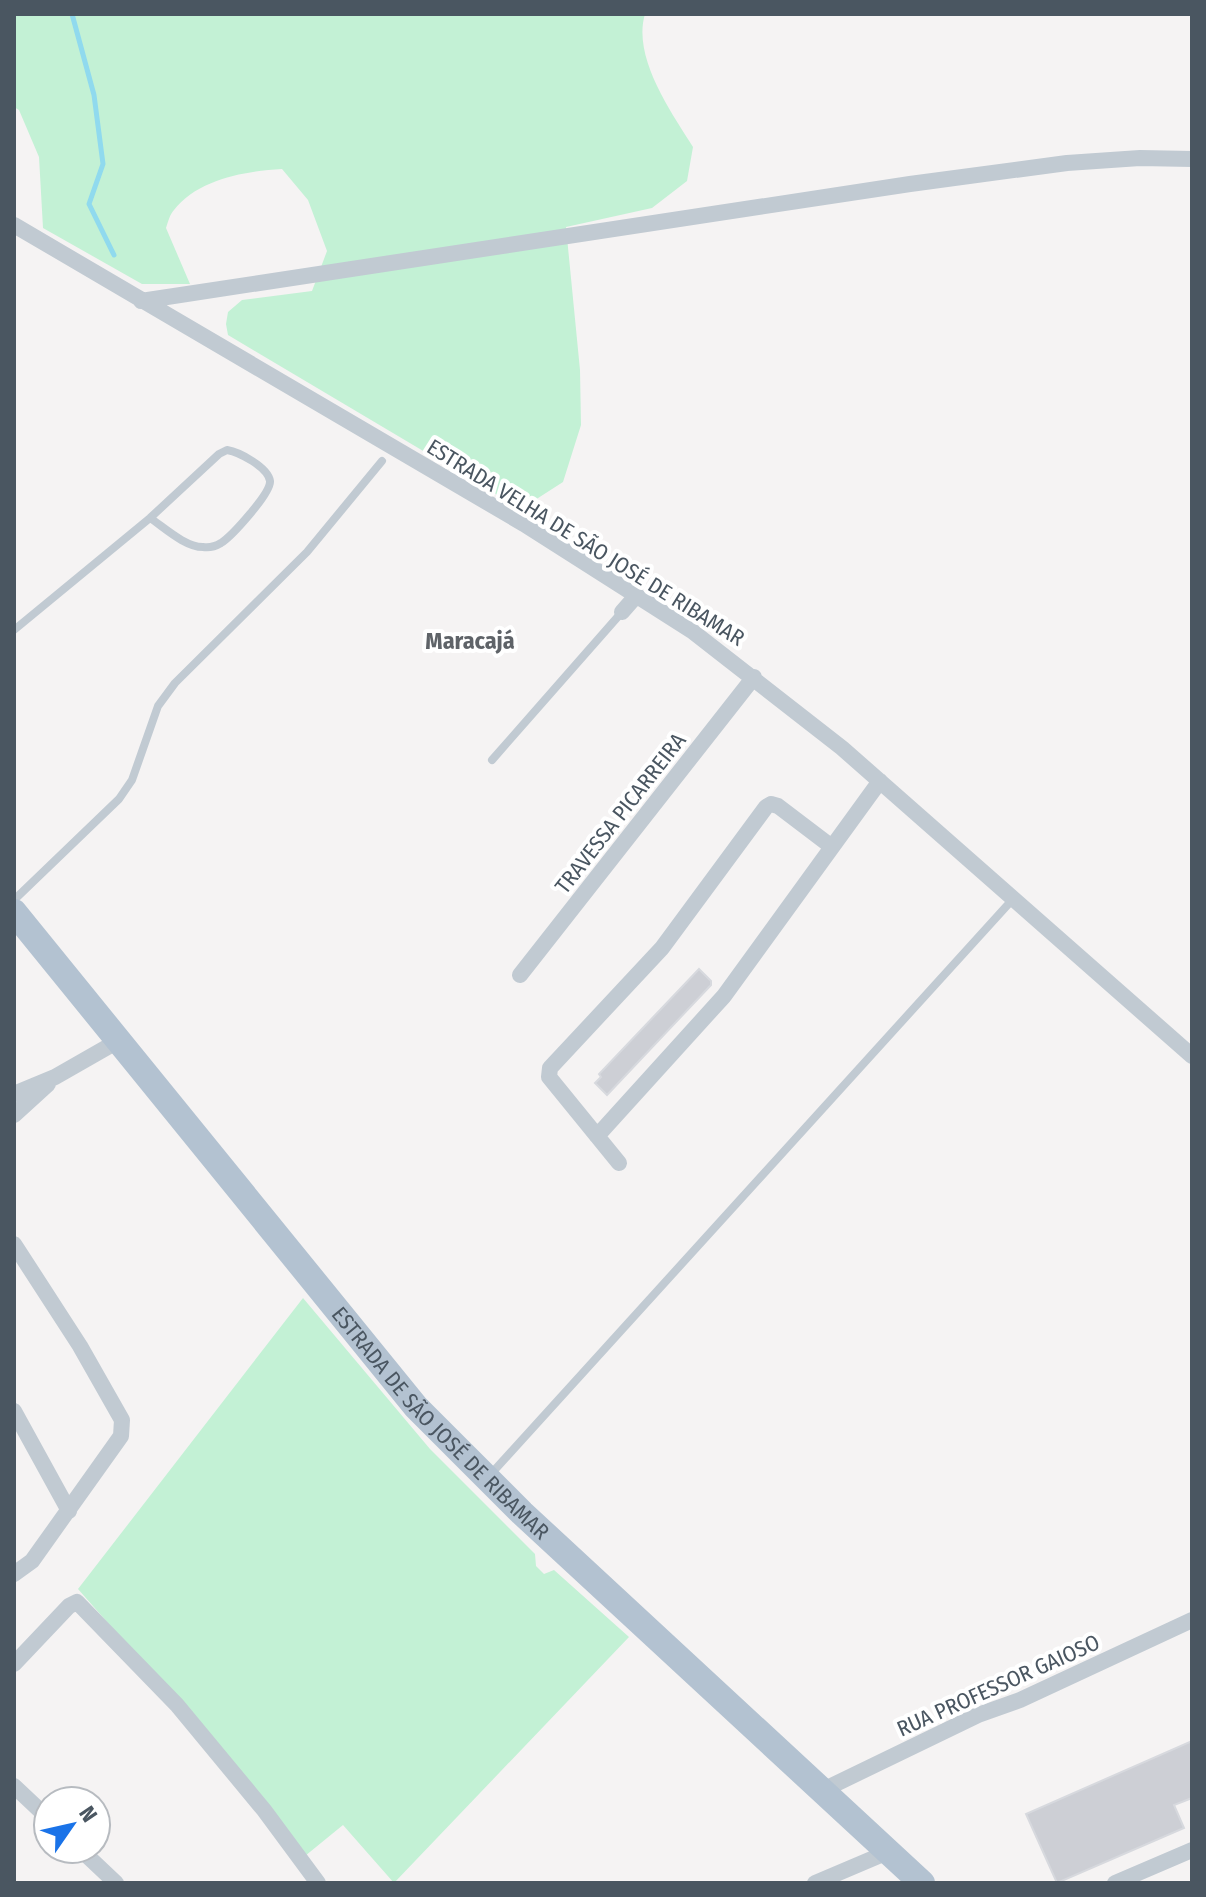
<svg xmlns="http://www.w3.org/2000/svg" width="1206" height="1897" font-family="'Fira Sans Condensed',sans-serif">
  <rect width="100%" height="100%" fill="#f5f3f3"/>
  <path fill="#c3f1d5" d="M14,14H645C632,57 671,112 693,147L687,181L652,208L566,227L580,370L581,425L563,482L521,509L228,335L226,324L228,312L242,300L312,291L327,251L308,200L282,169C246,171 198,179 174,210C170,214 168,222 166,228L190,284H142L43,228L39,157L19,110L14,107Z
    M303,1298L430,1449L535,1554L536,1566L544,1574L554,1570L629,1637L394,1883L343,1825L305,1856L247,1781L78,1589Z"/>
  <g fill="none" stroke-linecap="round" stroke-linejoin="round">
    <path stroke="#90daee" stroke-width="5" d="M72,14L94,95L103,164L89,204L114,255"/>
  </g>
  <path fill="#cdcfd5" stroke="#d7d9de" stroke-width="2" d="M699,969L711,981V985L607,1095L595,1083L601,1077L599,1074Z
    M1192,1741V1798L1174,1805L1184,1828L1057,1883L1026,1814Z"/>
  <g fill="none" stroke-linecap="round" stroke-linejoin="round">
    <path stroke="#c1cad2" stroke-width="8" d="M14,630L150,518L219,454L227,450C239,452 268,467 270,481C271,493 232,536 221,543C216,546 209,548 203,547C185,547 165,528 150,518
      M492,760L622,612
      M14,900L119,799L132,780L158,706L175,683L307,552L382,461
      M490,1475L1013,899"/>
    <path stroke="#c1cad2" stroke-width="16" d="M14,225L524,524L692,631L842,748L1192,1056
      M141,301L910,184L1067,163L1140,158L1192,159
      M622,612L636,596
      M520,975L754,677
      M14,1094L55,1077L118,1041
      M14,1115L48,1084
      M597,1136L724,996L880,781
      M619,1163L549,1077L550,1068L662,948L766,807L771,804L778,806L832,847
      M14,1244L80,1346L122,1420L121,1436L32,1561L14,1574
      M14,1411L69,1511
      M14,1664L69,1606L77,1602L177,1705L264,1810L318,1883
      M14,1786L48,1818
      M823,1790L978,1715L1020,1700L1192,1620
      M80,1849L116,1883
      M815,1883L888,1852
      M1115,1883L1192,1850"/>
    <path stroke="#b3c2d1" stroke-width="26" id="s1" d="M14,912L416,1407L522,1513L922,1883"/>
  </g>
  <g text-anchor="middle" stroke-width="8" stroke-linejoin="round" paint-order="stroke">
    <g font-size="22" fill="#4a5661" stroke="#fff">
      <text transform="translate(586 542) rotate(32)" y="8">ESTRADA VELHA DE SÃO JOSÉ DE RIBAMAR</text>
      <text transform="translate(620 813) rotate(-52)" y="8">TRAVESSA PICARREIRA</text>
      <text dy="8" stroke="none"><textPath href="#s1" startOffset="666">ESTRADA DE SÃO JOSÉ DE RIBAMAR</textPath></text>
      <text transform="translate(998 1685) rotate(-24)" y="8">RUA PROFESSOR GAIOSO</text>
    </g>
    <g font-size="24" font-weight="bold" fill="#5f6368" stroke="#fff">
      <text x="470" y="649">Maracajá</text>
    </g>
  </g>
  <rect width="1206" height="1897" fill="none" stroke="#4a5661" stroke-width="32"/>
  <g transform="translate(72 1825) rotate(56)"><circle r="38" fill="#ffffff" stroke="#b7bbc0" stroke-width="2"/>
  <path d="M0-6L14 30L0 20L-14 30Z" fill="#1a73e8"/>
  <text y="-12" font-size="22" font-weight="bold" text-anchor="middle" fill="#4a5661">N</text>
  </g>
</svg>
